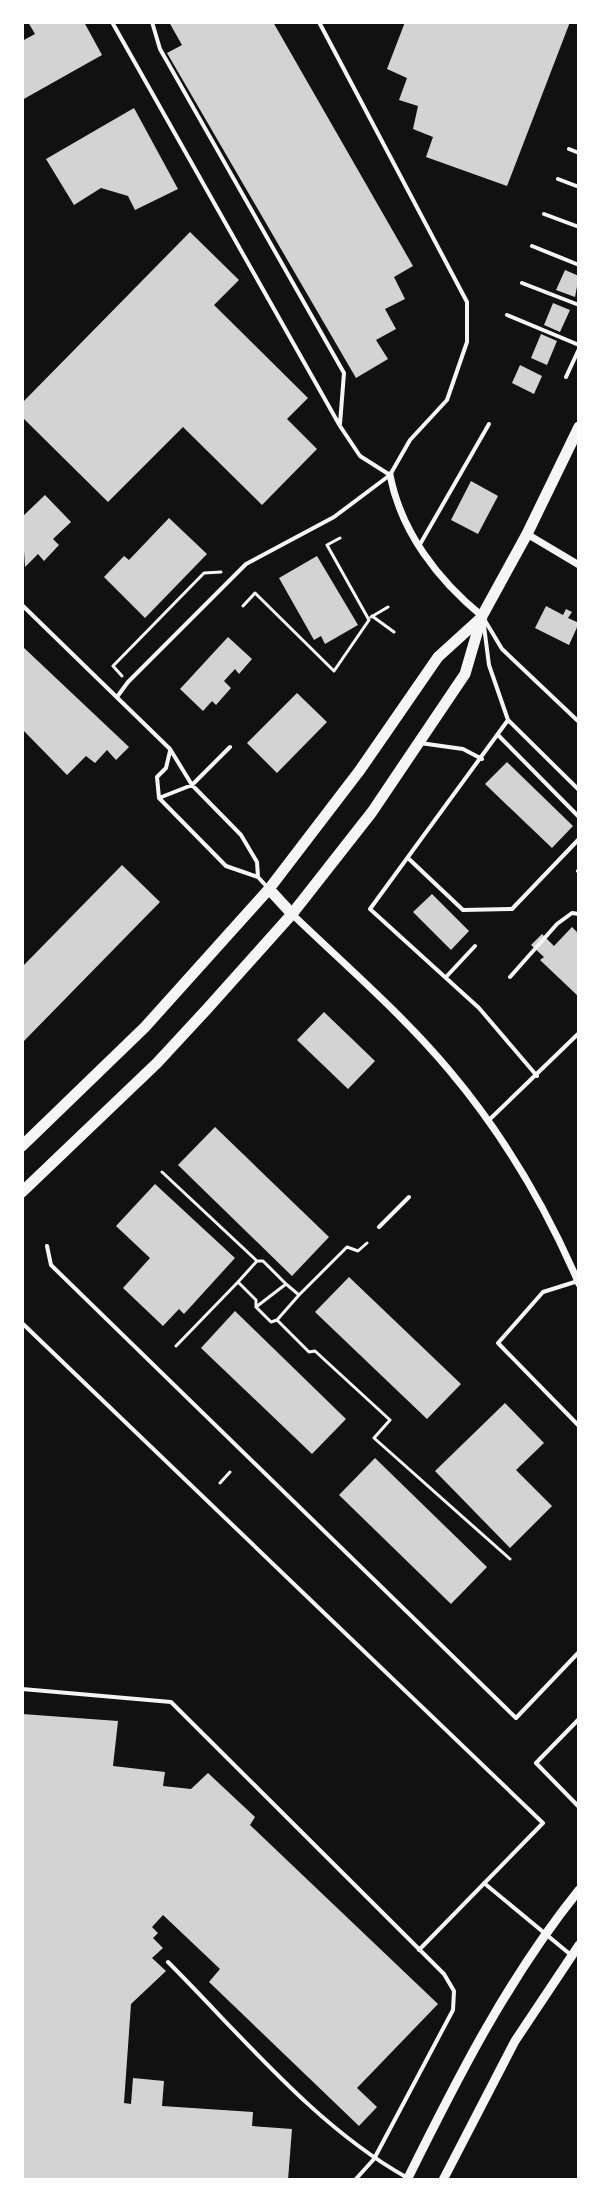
<svg xmlns="http://www.w3.org/2000/svg" width="601" height="2202" font-family="Rubik,sans-serif">
  <rect width="100%" height="100%" fill="#111"/>
  <path fill="#d3d3d3" d="M28,22H84L102,55L22,100V41L35,34Z
    M169,22H273L413,266L394,277L405,299L385,309L396,329L376,340L388,359L356,378L167,53L182,45Z
    M405,22H570L507,186L426,157L433,137L413,129L418,106L399,100L407,78L387,69Z
    M134,108L178,189L135,210L128,196L101,188L74,205L46,159Z
    M190,232L239,280L214,305L308,398L287,419L317,449L262,505L183,427L108,502L22,417V403Z
    M565,270L579,276L575,297L556,290Z
    M553,303L570,310L560,332L544,325Z
    M541,334L557,341L547,365L531,358Z
    M520,365L542,376L534,394L512,383Z
    M471,481L498,496L478,534L451,520Z
    M45,495L71,522L53,539L59,545L44,561L38,554L25,567L22,517Z
    M169,518L207,554L145,618L104,577L124,556L129,560Z
    M317,556L358,625L325,644L321,636L314,640L279,578Z
    M546,606L563,615L566,609L572,612L568,618L579,623L569,645L535,628Z
    M228,637L252,659L239,674L235,669L224,681L231,688L216,705L212,701L203,711L180,689Z
    M22,646L129,747L116,760L107,750L95,763L86,756L67,775L22,729Z
    M297,693L327,722L277,773L247,743Z
    M507,762L573,826L552,848L485,784Z
    M122,865L160,902L22,1043V967Z
    M432,894L469,931L451,950L413,912Z
    M572,927L579,934V997L540,960L544,957L531,945L542,934L554,946Z
    M324,1012L375,1061L348,1089L297,1040Z
    M215,1127L329,1237L292,1276L178,1165Z
    M155,1184L235,1258L184,1314L179,1309L163,1326L123,1288L150,1258L116,1226Z
    M349,1277L461,1384L427,1419L315,1312Z
    M235,1311L346,1419L312,1454L201,1348Z
    M505,1403L544,1443L516,1470L552,1506L510,1548L435,1471Z
    M375,1458L487,1567L451,1604L339,1495Z
    M22,1714L118,1721L113,1766L165,1772L163,1786L191,1789L208,1773L255,1817L250,1825L438,2004L357,2088L377,2107L359,2126L209,1982L220,1969L163,1915L152,1927L158,1933L153,1938L163,1948L152,1958L166,1971L131,2004L124,2103L131,2104L133,2078L164,2081L162,2106L253,2112L252,2126L292,2129L288,2180H22Z"/>
  <g fill="none" stroke-linecap="round" stroke-linejoin="round">
    <path stroke="#f5f5f5" stroke-width="3" d="M243,606L255,593L334,671L369,620L327,545L340,538
      M372,616L394,632
      M371,617L388,607
      M122,676L113,666L204,573L221,572
      M162,1172L257,1261L238,1282L256,1300V1307L271,1322L277,1320L309,1352L315,1351L390,1420L374,1438L510,1559
      M299,1295L347,1247L358,1251L367,1243
      M256,1307L286,1284L263,1261H257
      M277,1320L299,1295L286,1284
      M176,1346L238,1282
      M220,1483L230,1472"/>
    <path stroke="#f5f5f5" stroke-width="4" d="M112,22L340,426L360,456L390,475
      M152,22L160,49L344,373L340,424
      M569,149L579,153
      M558,179L579,187
      M544,214L579,227
      M532,246L579,265
      M522,283L579,305
      M507,315L579,345
      M566,377L579,349
      M419,546L489,424
      M22,605L170,749L192,785L241,835L257,862L258,877
      M484,619L502,649L579,722
      M484,626L489,665L508,720L579,790
      M117,697L128,682L246,564L334,517L390,475L410,440L447,400L467,342V302L319,22
      M508,720L370,909L479,1008L537,1076
      M498,735L579,817
      M420,743L463,749L482,759
      M170,751L166,768L157,777L159,798L226,866L258,877L268,888
      M159,798L192,785L230,747
      M409,859L463,910L512,909L579,839
      M578,871L579,870
      M446,977L475,946
      M510,977L557,924L572,913L579,914
      M489,1120L579,1033
      M379,1227L409,1197
      M47,1246L51,1265L516,1718L579,1652
      M578,1281L543,1292L498,1343L579,1426
      M22,1323L543,1823L419,1950
      M22,1689L171,1702L444,1974L454,1991L453,2010L374,2159L355,2180
      M579,1719L536,1763L579,1807
      M484,1883L571,1955
      M168,1962C241,2035 316,2127 406,2177"/>
    <path stroke="#f5f5f5" stroke-width="7" d="M390,475C401,532 438,580 482,616
      M527,534L579,565
      M292,914C345,965 402,1014 449,1070C503,1134 546,1207 579,1284"/>
    <path stroke="#f5f5f5" stroke-width="9" d="M407,2180C457,2079 508,1978 579,1890
      M443,2180L515,2041L579,1945"/>
    <path stroke="#f5f5f5" stroke-width="11" d="M269,889L292,914
      M22,1146L145,1027L269,889L360,770L438,657L482,617
      M22,1192L157,1063L207,1009L292,914L372,812L465,674L482,616L527,534L579,427"/>
  </g>
  <rect width="601" height="2202" fill="none" stroke="#ffffff" stroke-width="48"/>
</svg>
